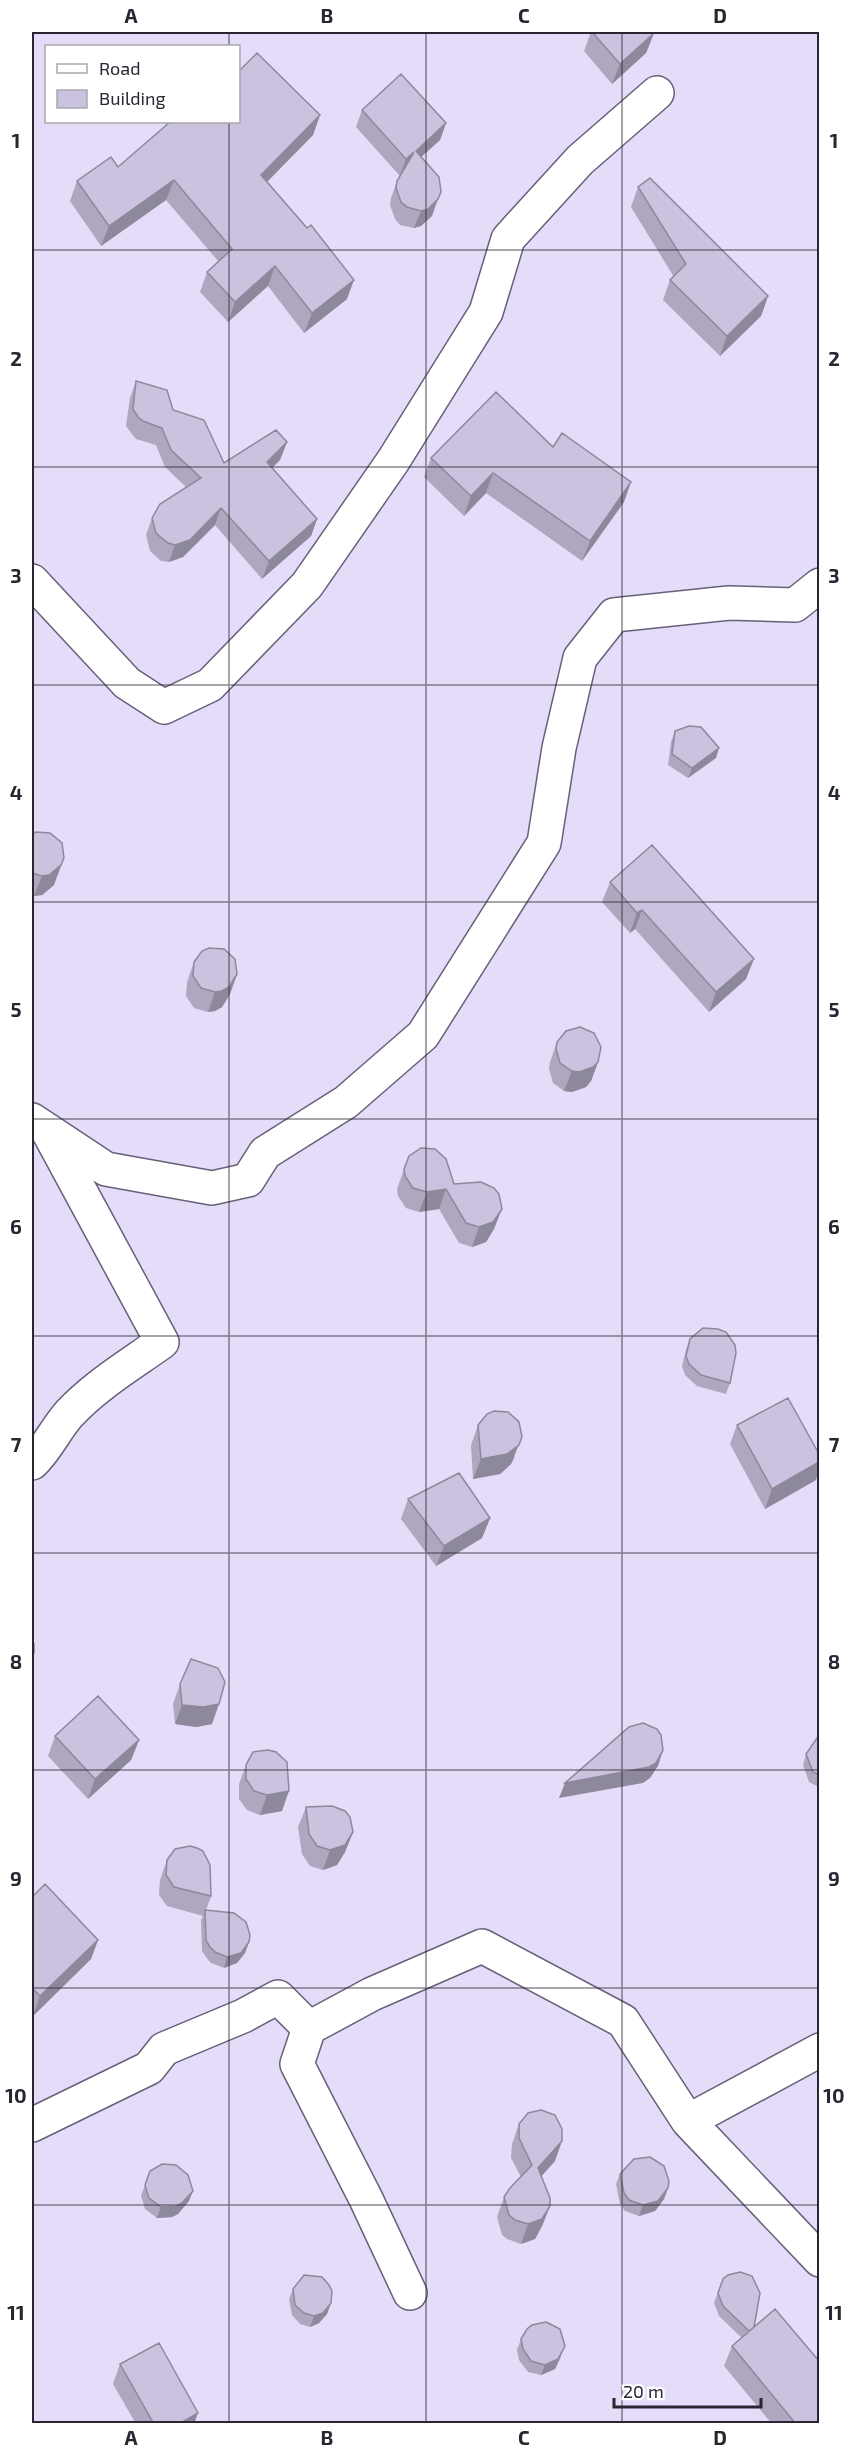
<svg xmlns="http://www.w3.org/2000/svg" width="851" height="2455" font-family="'Exo 2',sans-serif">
  <rect width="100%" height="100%" fill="#e4dcf9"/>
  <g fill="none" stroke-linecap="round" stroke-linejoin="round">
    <defs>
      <path id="street" d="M32,581L127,683L164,707L210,685L307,585L393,461L486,312L508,239L580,160L657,93
        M32,1120L106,1169L212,1188L248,1180L265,1153L346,1102L423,1035L544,843L559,748L580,658L614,615L729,603L795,605L820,585
        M32,1463C47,1449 55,1430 69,1414C96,1385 130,1365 162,1342L50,1135
        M309,2028L297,2064L366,2199L410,2293
        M688,2121L820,2050
        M32,2125L149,2068L164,2049L243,2016L278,1997L309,2028L372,1994L482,1946L623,2021L688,2121L820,2260"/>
    </defs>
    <use href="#street" stroke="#666078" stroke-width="36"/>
    <use href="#street" stroke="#fff" stroke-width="33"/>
  </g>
  <path fill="#aea7bf" d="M591,32L654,33L646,53L612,84L584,51Z
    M362,110L446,123L440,140L421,157L432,216L421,226L414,228L400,225L395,219L390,205L391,198L397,181L400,176L356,127Z
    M320,115L313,135L267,182L347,299L304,333L268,286L228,322L200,292L207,272L218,261L166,200L101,246L70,201L77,181L118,167Z
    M638,187L768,296L761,316L720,356L663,300L670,280L674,277L631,207Z
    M136,381L173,410L224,463L287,442L280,460L272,468L317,519L311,536L262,579L215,525L183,557L169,562L161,561L150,551L146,535L152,518L186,487L165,467L156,445L136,439L132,434L126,426L130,398Z
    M553,447L624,502L582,561L486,493L464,516L424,477L431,458Z
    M675,731L716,758L688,778L668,765L671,742Z
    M32,835L54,885L42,895L34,896L32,895Z
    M610,882L746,979L709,1012L635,929L630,933L602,902Z
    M194,962L237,974L230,994L222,1007L215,1011L208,1012L194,1008L186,996L187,982Z
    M557,1042L598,1062L591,1081L586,1087L572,1092L564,1091L553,1083L549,1069L550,1062Z
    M409,1156L454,1184L494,1229L486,1242L472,1247L459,1243L439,1209L419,1212L406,1208L398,1196L397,1189Z
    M690,1339L730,1383L726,1394L697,1386L685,1375L682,1366L686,1350Z
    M478,1425L515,1457L511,1464L500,1474L473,1479L471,1445Z
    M737,1425L816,1480L765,1509L730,1444Z
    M408,1499L490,1518L482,1538L436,1566L401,1519Z
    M180,1684L212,1724L196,1727L175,1724L173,1704Z
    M55,1736L139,1740L131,1760L88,1799L48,1756Z
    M819,1738V1787L809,1782L803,1765L806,1754Z
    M246,1765L282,1811L260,1815L247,1810L239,1799V1784Z
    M306,1807L353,1832L345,1852L337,1865L323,1870L310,1866L302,1854L298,1827Z
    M167,1860L211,1896L206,1910L249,1942L245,1953L237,1963L224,1968L211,1963L206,1957L202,1951L201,1920L203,1916L167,1906L159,1895L160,1880Z
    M32,1897L98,1940L91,1959L33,2016L32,2015Z
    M519,2124L555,2161L541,2176L550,2206L542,2226L535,2239L521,2244L507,2239L502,2235L497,2217L504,2197L521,2177L511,2158L512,2144Z
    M620,2174L668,2188L664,2199L655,2211L639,2216L625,2211L620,2204L616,2184Z
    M145,2185L189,2201L178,2214L172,2217L157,2218L145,2209L143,2202L141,2196Z
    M723,2279L754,2327L819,2424H772L724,2366L732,2346L742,2338L719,2316L714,2303Z
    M293,2289L331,2303L327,2314L319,2323L310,2327L300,2324L292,2315L289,2299Z
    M521,2339L561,2357L555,2369L541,2375L528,2372L519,2360L517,2350Z
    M120,2364L194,2424H136L113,2384Z"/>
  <path fill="#8d889b" d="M654,33L646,53L612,84L620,64Z
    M320,115L313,135L254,195L261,175Z
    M446,123L440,140L409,168L416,151Z
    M414,152L400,176L406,159Z
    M174,180L166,200L101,246L109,226Z
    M438,199L432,216L421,226L414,228L421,211Z
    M275,266L268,286L228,322L235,302Z
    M354,280L347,299L304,333L312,313Z
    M768,296L761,316L720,356L727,336Z
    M287,442L280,460L261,479L267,462Z
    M493,473L486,493L464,516L471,496Z
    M631,482L624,502L582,561L590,541Z
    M221,508L215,525L183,557L169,562L175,545Z
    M317,519L311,536L262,579L269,561Z
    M719,748L716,758L688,778L692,768Z
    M64,858L54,885L42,895L34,896L42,876Z
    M642,910L635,929L630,933L637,913Z
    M754,959L746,979L709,1012L716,992Z
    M237,974L230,994L222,1007L215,1011L208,1012L215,992Z
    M598,1062L591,1081L586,1087L572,1092L564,1091L572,1071Z
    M446,1189L439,1209L419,1212L427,1192Z
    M502,1209L494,1229L486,1242L472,1247L479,1227Z
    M522,1437L511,1464L500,1474L473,1479L481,1459Z
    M819,1462V1469L816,1480L765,1509L772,1489Z
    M490,1518L482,1538L436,1566L444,1546Z
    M219,1704L212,1724L196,1727L175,1724L182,1705Z
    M139,1740L131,1760L88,1799L95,1779Z
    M663,1750L658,1766L650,1778L643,1783L559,1798L565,1783Z
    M289,1791L282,1811L260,1815L267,1795Z
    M353,1832L345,1852L337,1865L323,1870L330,1850Z
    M98,1940L91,1959L33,2016L40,1996Z
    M249,1942L245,1953L237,1963L224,1968L227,1957Z
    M562,2141L555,2161L531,2188L538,2168Z
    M668,2188L664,2199L655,2211L639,2216L643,2205Z
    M193,2191L189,2201L178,2214L172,2217L157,2218L161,2207Z
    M550,2206L542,2226L535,2239L521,2244L528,2224Z
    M331,2303L327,2314L319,2323L310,2327L314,2316Z
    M565,2346L555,2369L541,2375L545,2365Z
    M198,2413L194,2424H179Z"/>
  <path fill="#cac2de" stroke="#8d889b" stroke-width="1.5" d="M592,32H652L654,33L620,64Z
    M257,53L320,115L261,175L307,228L311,225L354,280L312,313L275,266L235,302L207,272L232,249L174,180L109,226L77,181L111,157L118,167L170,122H238V72Z
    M401,74L446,123L416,151L439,177L441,192L438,199L428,209L421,211L407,207L401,202L396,188L397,181L414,152L406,159L362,110Z
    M650,178L768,296L727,336L670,280L686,264L638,187Z
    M136,381L167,390L173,410L204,420L224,463L276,430L287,442L267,462L317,519L269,561L221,508L190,540L175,545L168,543L156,533L152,518L160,504L201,478L171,450L162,428L143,421L138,417L133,409Z
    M496,392L553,447L562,433L631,482L590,541L493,473L471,496L431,458Z
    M689,726L701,727L719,748L692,768L672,754L675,731Z
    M36,832L50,833L62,843L64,858L61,865L49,875L42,876L32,873V835Z
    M652,845L754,959L716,992L642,910L637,913L610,882Z
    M209,948L224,949L235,959L237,974L229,987L222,991L215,992L201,988L193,976L194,962L202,951Z
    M580,1027L594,1033L601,1047L598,1062L593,1067L579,1072L572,1071L560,1063L556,1049L557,1042L566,1031Z
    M421,1148L435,1149L446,1159L454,1184L481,1182L494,1188L499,1194L502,1209L493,1222L479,1227L466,1223L446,1189L427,1192L413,1188L405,1176L404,1169L409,1156Z
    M703,1328L718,1329L726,1332L735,1345L736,1353L730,1383L701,1375L689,1364L686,1356L690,1339Z
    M788,1398L819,1454V1462L772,1489L737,1425Z
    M494,1411L508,1412L519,1422L522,1437L519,1445L507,1454L481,1459L478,1425L487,1414Z
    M459,1473L490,1518L444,1546L408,1499Z
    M32,1640L34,1644V1653L32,1656Z
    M191,1659L218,1668L225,1682L219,1704L203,1707L182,1705L180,1684Z
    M98,1696L139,1740L95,1779L55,1736Z
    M643,1723L657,1729L661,1735L663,1750L656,1763L649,1767L565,1783L629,1727Z
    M817,1738H819V1775L813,1772L806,1754Z
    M268,1750L276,1752L287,1762L289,1791L267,1795L254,1791L246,1779V1765L253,1752Z
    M332,1806L345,1811L350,1817L353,1832L345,1845L330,1850L317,1846L309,1834L306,1807Z
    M190,1846L197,1848L203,1851L210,1865L211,1896L174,1887L166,1875L167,1860L175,1849Z
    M45,1884L98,1940L40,1996L32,1988V1897Z
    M205,1910L234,1913L246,1922L250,1935L249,1942L241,1953L227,1957L215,1952L210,1947L206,1940Z
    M541,2110L555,2115L562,2129V2141L538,2168L550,2198V2206L542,2219L528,2224L515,2220L509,2215L504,2197L510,2188L532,2165L519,2138V2124L528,2113Z
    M650,2157L664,2166L669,2181L668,2188L658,2201L643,2205L629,2200L624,2193L620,2174L634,2159Z
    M162,2164L176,2165L188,2175L193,2191L182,2203L176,2206L161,2207L149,2198L147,2192L145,2185L150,2171Z
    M740,2272L752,2276L760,2293L754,2327L749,2331L723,2306L718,2293L723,2279L728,2275Z
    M304,2275L322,2277L329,2285L332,2291L331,2303L323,2313L314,2316L304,2313L295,2305L293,2289Z
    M775,2309L819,2361V2424H796L732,2346Z
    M546,2322L560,2329L565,2346L558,2359L545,2365L531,2361L523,2349L521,2339L527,2329L532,2325Z
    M159,2343L198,2413L179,2424H154L120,2364Z"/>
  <path fill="none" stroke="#292631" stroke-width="1.5" stroke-opacity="0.55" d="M229,32V46M426,32V2424M622,32V2424M229,122V2424M32,250H820M32,467H820M32,685H820M32,902H820M32,1119H820M32,1336H820M32,1553H820M32,1770H820M32,1988H820M32,2205H820"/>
  <rect width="851" height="2455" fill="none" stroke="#ffffff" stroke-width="66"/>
  <rect x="45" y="45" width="195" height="78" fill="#ffffff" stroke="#a9a8ad" stroke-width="1.5"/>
  <rect x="57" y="64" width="30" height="9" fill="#ffffff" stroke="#a9a8ad" stroke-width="1.5"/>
  <text x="99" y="75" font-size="18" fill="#292631">Road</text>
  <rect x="57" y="90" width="30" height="18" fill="#cac2de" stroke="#a9a8ad" stroke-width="1.5"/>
  <text x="99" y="105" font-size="18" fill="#292631">Building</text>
  <path d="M614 2398v9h147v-9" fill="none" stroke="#292631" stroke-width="3"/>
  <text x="623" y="2398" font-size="18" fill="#292631" stroke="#ffffff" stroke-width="4.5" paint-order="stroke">20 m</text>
  <rect x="33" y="33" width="785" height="2389" fill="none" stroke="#292631" stroke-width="2"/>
  <g font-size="20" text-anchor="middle" font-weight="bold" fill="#292631">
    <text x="131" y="23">A</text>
    <text x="327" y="23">B</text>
    <text x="524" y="23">C</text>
    <text x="720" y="23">D</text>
    <text x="16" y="148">1</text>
    <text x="834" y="148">1</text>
    <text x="16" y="366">2</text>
    <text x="834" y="366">2</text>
    <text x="16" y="583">3</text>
    <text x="834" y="583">3</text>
    <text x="16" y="800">4</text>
    <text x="834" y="800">4</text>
    <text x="16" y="1017">5</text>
    <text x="834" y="1017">5</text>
    <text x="16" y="1234">6</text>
    <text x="834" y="1234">6</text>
    <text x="16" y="1452">7</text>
    <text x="834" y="1452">7</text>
    <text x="16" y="1669">8</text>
    <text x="834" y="1669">8</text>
    <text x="16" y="1886">9</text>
    <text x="834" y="1886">9</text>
    <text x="16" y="2103">10</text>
    <text x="834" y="2103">10</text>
    <text x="16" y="2320">11</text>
    <text x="834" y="2320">11</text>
    <text x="131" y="2445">A</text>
    <text x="327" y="2445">B</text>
    <text x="524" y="2445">C</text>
    <text x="720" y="2445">D</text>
  </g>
</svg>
